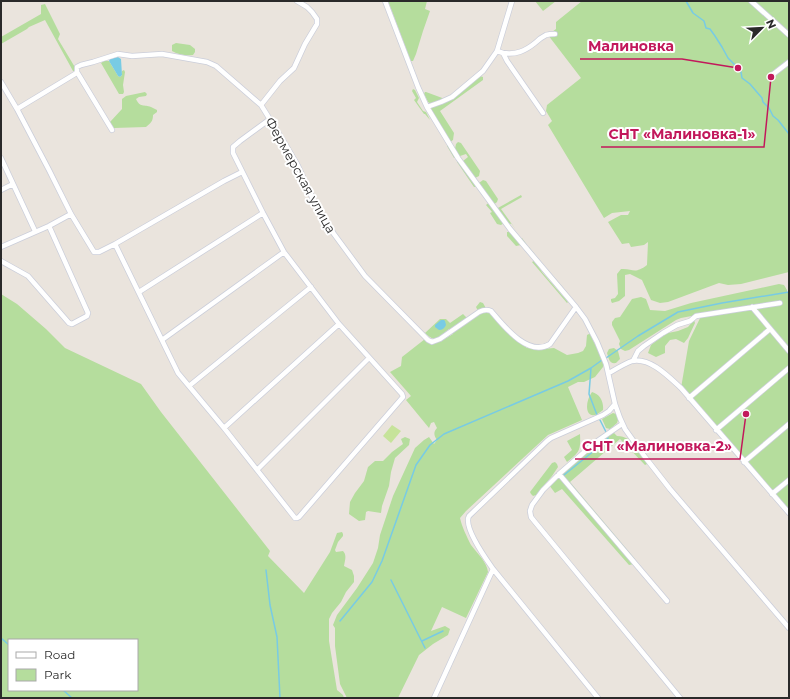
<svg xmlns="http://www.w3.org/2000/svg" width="790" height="699" font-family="Montserrat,sans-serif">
  <rect width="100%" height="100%" fill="#eae4dd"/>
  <path fill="#b5dd9d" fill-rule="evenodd" d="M388,1H427L425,9L430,11L423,31L416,54L413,61H411L410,59Z
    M535,1H556L543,11Z
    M582,1H789V272L741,284L728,285L719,283L668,302L660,303L651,300L642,280L630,274L625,275V296L619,301L612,303L611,301V299L615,298L618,294L617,274L621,269C633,268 634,275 647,265L648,242L644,245L631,247L629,243L622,244L608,222L621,215H628L630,211L612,213L604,218L548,125L552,121L546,111L547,105L581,78L548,35L556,29V22Z
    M45,4L60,34L58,39L76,69L75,71H73L45,20L29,27L27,29L1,44V37L41,14V5Z
    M176,43L190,45L195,49V52L193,55C186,56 179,55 172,51V45Z
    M104,61H109L118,76L120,77L122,75V71L124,70L125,72L123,85L124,92L123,94H119L101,63Z
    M480,76L483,77V80L440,111L454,133L453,140L450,142L431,109L432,107L453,98Z
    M413,89L415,90L419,98L417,102L423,111L426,112L430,120L425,114H424L414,100L416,98L412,91Z
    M145,92L147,94L146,96L139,97L136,99C140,108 144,104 151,107C153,108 155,109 157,110V112L153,115C153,121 151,123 146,127L114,128L110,122L122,109V99L126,96Z
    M425,92H426L445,99L431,104L428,102L424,94Z
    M458,142L461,143L480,171L479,176L475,178L479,183L483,180L486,181L498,199L497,202L492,206L496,209L521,195L522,197L501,209L516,230L512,224L504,223L501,225L497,224L490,213L492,212L486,205L491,201L483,190L482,186L474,187L457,162L460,161H463L468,157L466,154L454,158L447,146L448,145L455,149L456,144Z
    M507,232H511L516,239L522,238L527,245L526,247L521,245L516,246L507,236Z
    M528,247H529L544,266L565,290V291L539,267L542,272L568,302L567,303L532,262L534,261Z
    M779,284L784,285L787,290V292H789V513L681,388L689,341L702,314L681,318L676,320L629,350L625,351L621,349L619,344L620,341L612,325V322L615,318L620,317L632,299L641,297L646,299L650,310L665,311L691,303Z
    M1,294L17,304L46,329L65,348L141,384L161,412L270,551L268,556L304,593L330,552L337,533L342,532L343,534V536L338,542L335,550L336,552L343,551C347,555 345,560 344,566L352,570L354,576V582L346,592L341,602L332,613L329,619V641L337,690L343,695L344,698H1ZM9,640H137V690H9Z
    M480,302L483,303L488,312L515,339L527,348L543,349L554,348L567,355L578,353L583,351L586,346L587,335L589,334H590L600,354L604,363L603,367L595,377L584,382H578L568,387L582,420L548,435L466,511L460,518C462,527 467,537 471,545C477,553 487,562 488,572L466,618L442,607L431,631L445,626L450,629L448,635L433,644L419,655L398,698H347L340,684L335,646V628L333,625L337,615L357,588L373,563L378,548L380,535L393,496L415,448L424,440L429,437L434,444L437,440C434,436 433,432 437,428L434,422L431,423L429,428L406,400L411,396L390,372L401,366L402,357L425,339L432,344L441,341L453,334L449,329C439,337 436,344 425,333L440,319H446L450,323L463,314L469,320L479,313L476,307Z
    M694,320L695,323L688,338L684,343L676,339L670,340L665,346V353L656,357L648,353L651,345L661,337L668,333L678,331L688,327Z
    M614,348L618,351L620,359L616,363C609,364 609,359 607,353L609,349Z
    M592,392C600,394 604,402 603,410C586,425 583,404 592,392Z
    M613,413L616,414L618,420L617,423L610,429L606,428L602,419Z
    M612,432L614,433L617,436C634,437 638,449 647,462V464L645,465L620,439L570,482L635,559L634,564L629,565L562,489L555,493L549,485L585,453Z
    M580,434C581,451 579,452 567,462L564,457L572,450L567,441Z
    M405,437L410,439L409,445L395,458L391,472L389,486L382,506L381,513L368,511L366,512L365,520L359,521L349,514L350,502L355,493L364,481L368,467L375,461H383L392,452L403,444L401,439Z
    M555,462L557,464L558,467L552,476L536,495L533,496L531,494L530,492L552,463Z"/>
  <path fill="#c6e39a" d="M392,425L401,431L391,443L383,436Z"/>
  <path fill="#78cbe4" d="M118,57L121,59L122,75L120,77L118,76L109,61L110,59Z
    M441,320H444L445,321L446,325C445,328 442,330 439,330L435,327V325Z"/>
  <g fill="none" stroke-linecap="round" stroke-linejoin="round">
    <path stroke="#78cbe4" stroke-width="1.5" d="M686,1L693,13L704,21L706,28L710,29L715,36L722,47L728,58L738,68L741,72L742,78L750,84L762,98L763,102L769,108L773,116L778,120L789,134
      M606,358L638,336L678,312L722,303L789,292
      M597,415L589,394L591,368L602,360
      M600,420L606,432
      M564,475L605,442L608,438
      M266,570L270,605L277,637L280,698
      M391,580L425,648
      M340,621L372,582L382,561L416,465L430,445L444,434L568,381L591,368
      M1,638L9,645
      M422,641L443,631
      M63,690L72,698"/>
    <defs>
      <path id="minor" d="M385,1L418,87L427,107L458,158L510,229L576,307L585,319L597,342L606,364L615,404L620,418L625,429L645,457L670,489L789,628
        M751,1L789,35
        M497,51L503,53L507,61L543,113
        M503,53C516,55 525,51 535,43C538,40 542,37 546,35C549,34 552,34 555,34
        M77,72L112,130
        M772,75L789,62
        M1,82L17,109L49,170L71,214L94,252H99L115,244
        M261,105L280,81L294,68L305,44L317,24V19L312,12L307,7L297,1
        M427,107L441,102L452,97L483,71L497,51L512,1
        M17,109L75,74L77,72V67L81,65L93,62L118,54L132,56L162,54L207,62L216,66L261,105L284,142L298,166L317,208L334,234L365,276L428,340L432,342L440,339L479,312C483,310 486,309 491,311C503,325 528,358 550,344L576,307
        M1,158L35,231
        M242,172L224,181L115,244L178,373L224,428L295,518H297L299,517L403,397L402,394L339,324L284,252L263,213L233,153V147L240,141L270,119
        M1,190L13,184
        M1,247L49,226L71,214
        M1,261L28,276L69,323L72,324L87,316L88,313L49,226
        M139,292L263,213
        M752,307L789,351
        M162,340L284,252
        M633,361L638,351L644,346L663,333L677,325L690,321L696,316L780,303
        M609,373C616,369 624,364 632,361C650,357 669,377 681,388L789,513
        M189,386L311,287
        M689,398L770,329
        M622,424L596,442L559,474L543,490L532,505L530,511L531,517L535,522L680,698
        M224,428L339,324
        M716,430L789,368
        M744,462L789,424
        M257,470L369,358
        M559,474L667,601
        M772,494L789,480
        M434,698L493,569
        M598,698L493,569C486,559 463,527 469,516L547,441L551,438L603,415L609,411L615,404"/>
    </defs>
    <use href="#minor" stroke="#cbceda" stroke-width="6"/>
    <use href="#minor" stroke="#fff" stroke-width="4.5"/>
  </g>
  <g text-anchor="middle" stroke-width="4" stroke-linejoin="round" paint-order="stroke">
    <g font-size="13" fill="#2a2a2a" stroke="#fff">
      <text transform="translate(301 175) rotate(61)" y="5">Фермерская улица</text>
    </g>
  </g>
  <path fill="none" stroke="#c2185b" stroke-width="1.5" d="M738 68L682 59H580M771 77L764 147H601M746 414L740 459H575"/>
  <g fill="#c2185b" stroke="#fff" stroke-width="1.5">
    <circle cx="738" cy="68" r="4"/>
    <circle cx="771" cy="77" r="4"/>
    <circle cx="746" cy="414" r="4"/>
  </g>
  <g font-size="14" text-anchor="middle" font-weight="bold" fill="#c2185b" stroke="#fff" stroke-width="4" stroke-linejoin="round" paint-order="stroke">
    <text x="631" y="51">Малиновка</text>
    <text x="682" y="139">СНТ «Малиновка-1»</text>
    <text x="657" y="451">СНТ «Малиновка-2»</text>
  </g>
  <rect width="790" height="699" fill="none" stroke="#2a2a2a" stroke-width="4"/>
  <rect x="8" y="639" width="130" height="52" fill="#ffffff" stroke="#aaaaaa"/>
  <rect x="16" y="652" width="20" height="6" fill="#ffffff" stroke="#aaaaaa"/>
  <text x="44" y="659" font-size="12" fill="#2a2a2a">Road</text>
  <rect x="16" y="669" width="20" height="12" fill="#b5dd9d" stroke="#aaaaaa"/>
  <text x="44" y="679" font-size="12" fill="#2a2a2a">Park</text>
  <g transform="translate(762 28) rotate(66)" stroke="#ffffff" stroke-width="3" paint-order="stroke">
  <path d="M0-3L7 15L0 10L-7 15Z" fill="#2a2a2a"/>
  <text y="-6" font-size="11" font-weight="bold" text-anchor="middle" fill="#2a2a2a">N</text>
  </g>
</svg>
